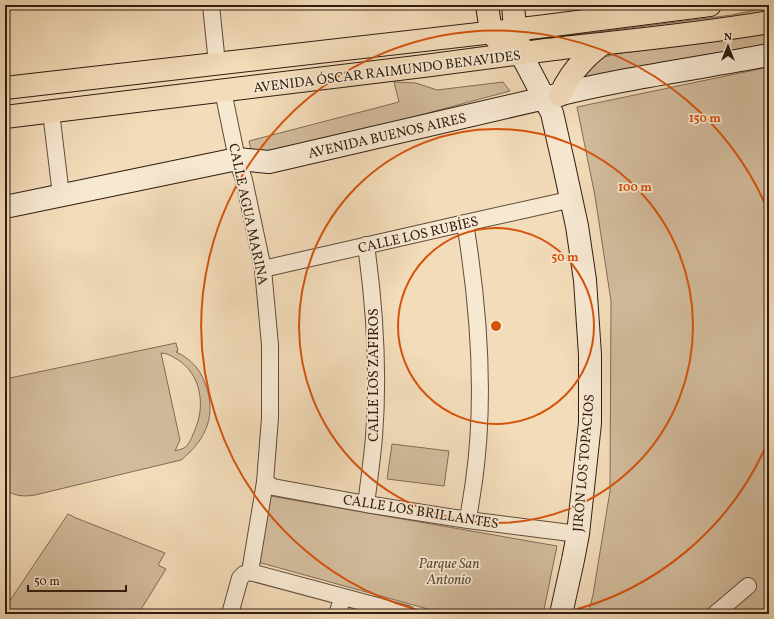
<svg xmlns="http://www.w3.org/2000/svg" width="774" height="619" font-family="Vollkorn,serif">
  <rect width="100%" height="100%" fill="#f3dcb9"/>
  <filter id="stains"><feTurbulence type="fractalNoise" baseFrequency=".005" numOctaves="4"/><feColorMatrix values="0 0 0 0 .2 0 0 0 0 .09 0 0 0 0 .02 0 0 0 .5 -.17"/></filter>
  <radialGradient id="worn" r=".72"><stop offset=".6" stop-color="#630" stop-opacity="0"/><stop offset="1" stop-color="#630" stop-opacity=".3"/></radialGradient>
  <path fill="#d2bb9c" stroke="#816c56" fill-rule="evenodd" d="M769,7V14L550,43V38L732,15Z
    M769,34V44L700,57L582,82L586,74L598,58L622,53Z
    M769,67V614H588L593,595L610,491L611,301L595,196L577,107Z
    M394,82L416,83L437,90L503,82L510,91L279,153L251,150L249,141L399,102Z
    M176,343L178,351L176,352C190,358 200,369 205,383C217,414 207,439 181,460L35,495C24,497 13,496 5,489V379ZM161,353C167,353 171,356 175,358C202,373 206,407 194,432C192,437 189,445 184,448C182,449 178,450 175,451L180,440Z
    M392,444L449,451L444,486L387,479Z
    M265,495L557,546L543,614H446L254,561Z
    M68,514L76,518L165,553L158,565L166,569L138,614H5V608Z"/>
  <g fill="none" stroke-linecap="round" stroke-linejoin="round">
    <defs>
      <path id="street" d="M211,5L217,64
        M223,91L237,159L244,180L263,269L270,345V418L265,482L250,572
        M51,112L61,195
        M465,223C479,308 486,395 474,481C472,494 470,507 468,520
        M263,269L465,223L555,203L572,199
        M265,482L273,487L366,504L468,520L578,534
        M366,504C369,482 372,459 374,437C379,373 375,309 366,245
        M230,614L240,578L244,574L250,572L407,614
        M337,614L343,597
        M715,614L748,586"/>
      <path id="secondary" d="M521,54L552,113L564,166L577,226L585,280L590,355V423L578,534L573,560L561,614
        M5,207L237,159L269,162L545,98C618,79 694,69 769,55"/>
      <path id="primary" d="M487,5L491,32L500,43
        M513,5L515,29L519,43
        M5,88L538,27L710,5
        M560,95C566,82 573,71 583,61C589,54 596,49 602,44
        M5,117C186,96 366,74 546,50C621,41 695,35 769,22"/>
    </defs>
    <use href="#street" stroke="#614c3a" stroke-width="18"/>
    <use href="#secondary" stroke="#301c10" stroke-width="24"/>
    <use href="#primary" stroke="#301c10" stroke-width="24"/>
    <use href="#street" stroke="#f7e8d2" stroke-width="16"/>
    <use href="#secondary" stroke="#f7e8d2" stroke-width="22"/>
    <use href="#primary" stroke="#f3dcb9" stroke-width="22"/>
  </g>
  <g fill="none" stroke="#d6530c" stroke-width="2">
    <circle cx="496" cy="326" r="98"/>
    <circle cx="496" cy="326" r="197"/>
    <path d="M769 439A295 295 0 0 1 562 613M430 613A295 295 0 1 1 769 213"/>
  </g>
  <g text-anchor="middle" stroke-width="3.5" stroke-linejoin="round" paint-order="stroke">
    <g font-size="14" fill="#301c10" stroke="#f7e8d2">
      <text transform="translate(387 71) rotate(-7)" y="5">AVENIDA ÓSCAR RAIMUNDO BENAVIDES</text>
      <text transform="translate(387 135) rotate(-13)" y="5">AVENIDA BUENOS AIRES</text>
      <text transform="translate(249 214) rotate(78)" y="5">CALLE AGUA MARINA</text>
      <text transform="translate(418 234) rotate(-13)" y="5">CALLE LOS RUBÍES</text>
      <text transform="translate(373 375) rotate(-90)" y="5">CALLE LOS ZAFIROS</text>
      <text transform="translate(583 463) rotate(-85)" y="5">JIRÓN LOS TOPACIOS</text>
      <text transform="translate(421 511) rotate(9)" y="5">CALLE LOS BRILLANTES</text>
    </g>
    <g font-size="14" font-style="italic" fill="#614c3a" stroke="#f7e8d2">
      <text x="449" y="568">Parque San<tspan x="449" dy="16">Antonio</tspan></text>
    </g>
  </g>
  <circle cx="496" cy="326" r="6" fill="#d6530c" stroke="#f7e8d2" stroke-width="2"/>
  <g font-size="12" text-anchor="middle" font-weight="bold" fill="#d6530c" stroke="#f7e8d2" stroke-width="3.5" stroke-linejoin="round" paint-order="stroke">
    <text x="705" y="122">150 m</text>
    <text x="635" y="191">100 m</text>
    <text x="565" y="261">50 m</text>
  </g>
  <rect width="774" height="619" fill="none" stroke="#f3dcb9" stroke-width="20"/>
  <rect x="6" y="6" width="762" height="607" fill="none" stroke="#301c10" stroke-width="2"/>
  <rect x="10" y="10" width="754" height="599" fill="none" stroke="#301c10"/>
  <g transform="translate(728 46)" stroke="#f7e8d2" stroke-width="3" paint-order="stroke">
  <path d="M0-3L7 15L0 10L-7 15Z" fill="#301c10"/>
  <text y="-6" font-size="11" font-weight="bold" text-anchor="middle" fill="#301c10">N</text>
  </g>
  <path d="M28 585v6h98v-6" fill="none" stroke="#301c10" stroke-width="2"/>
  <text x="34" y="585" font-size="12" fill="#301c10" stroke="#f7e8d2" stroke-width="3" paint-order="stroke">50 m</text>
  <rect width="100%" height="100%" filter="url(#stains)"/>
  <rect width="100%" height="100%" fill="url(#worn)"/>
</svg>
